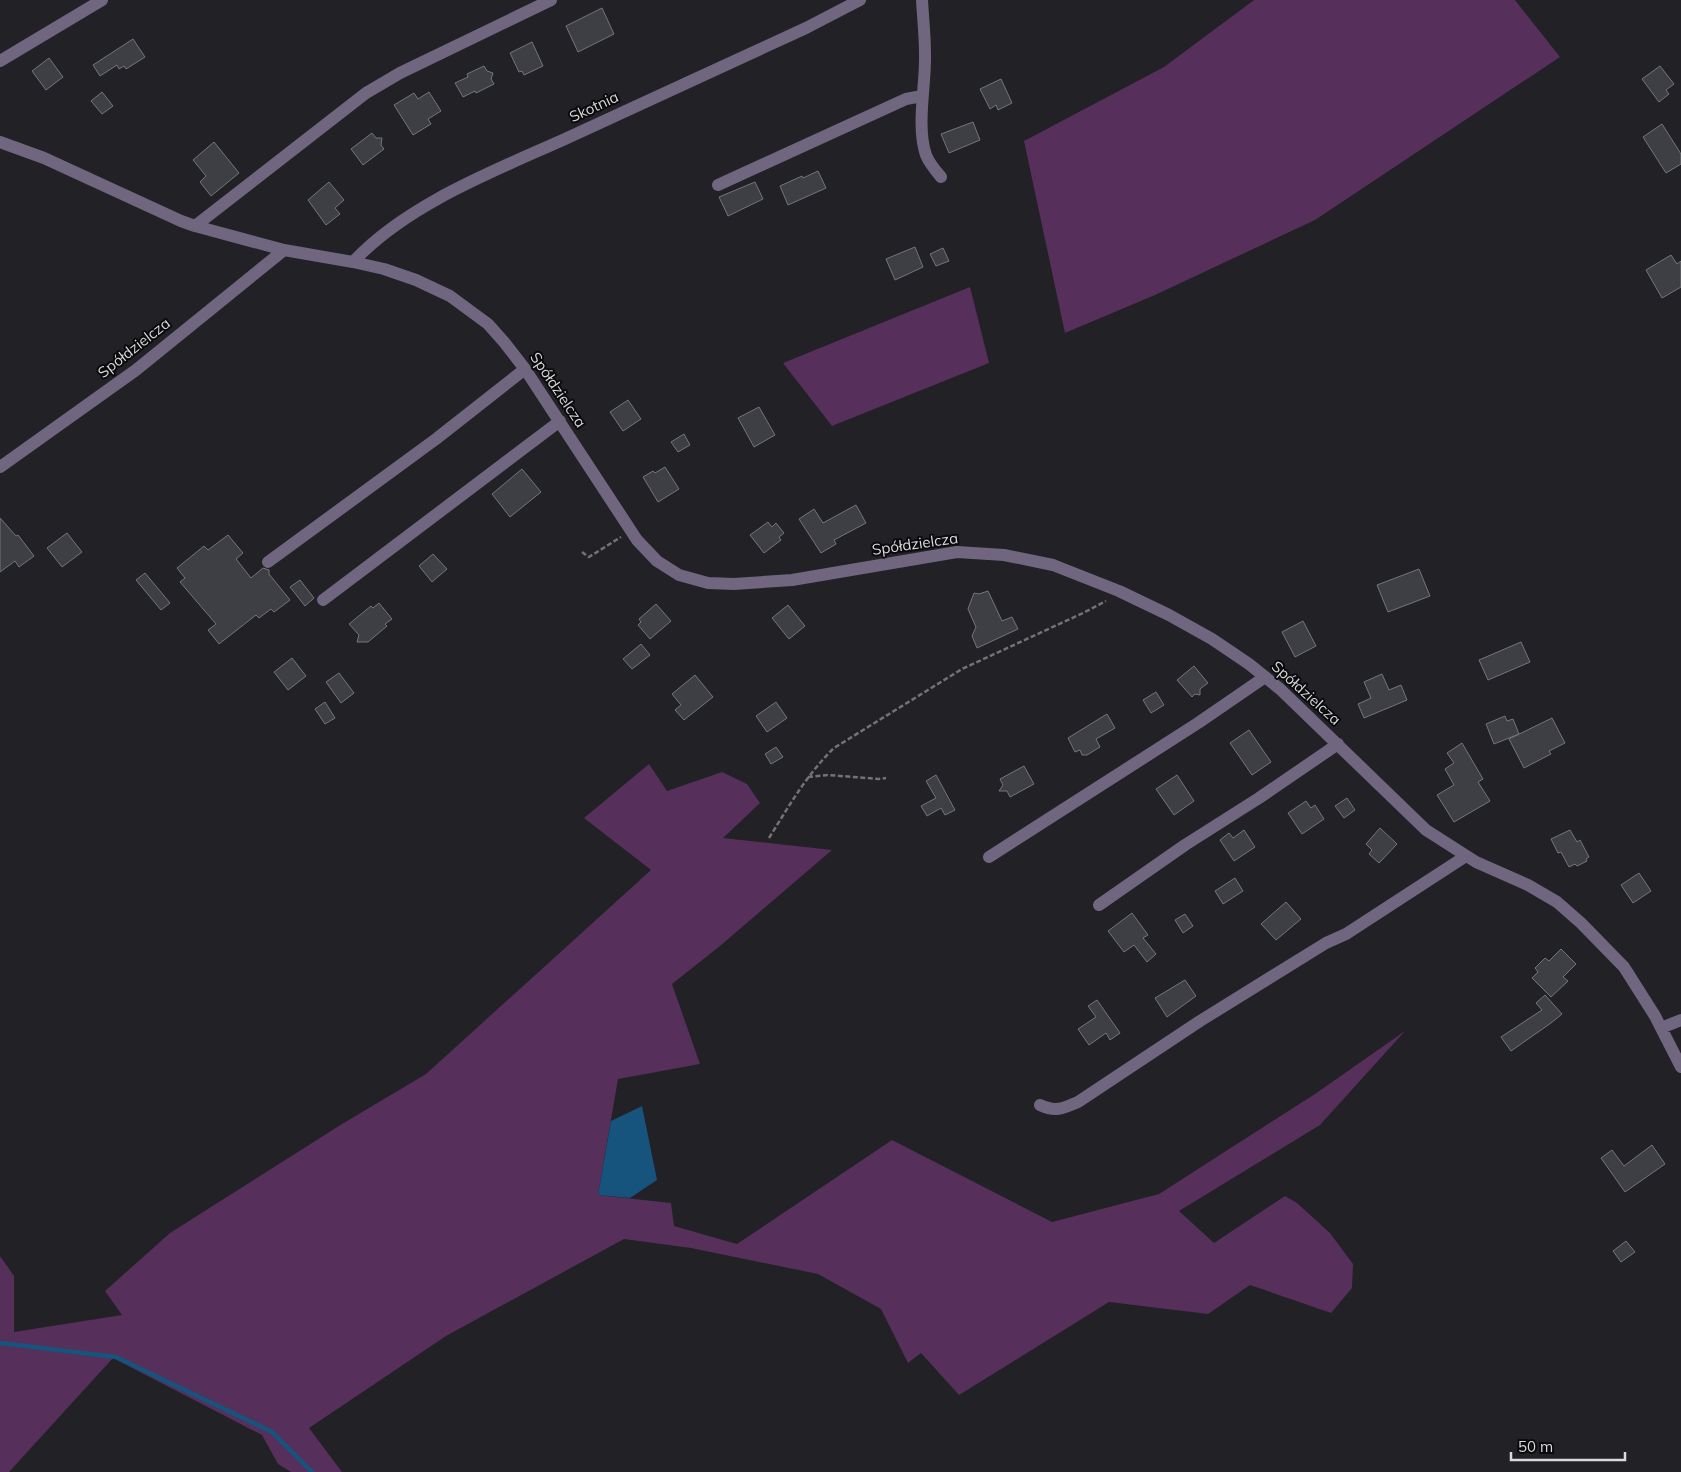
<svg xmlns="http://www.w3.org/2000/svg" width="1681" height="1472" font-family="Mulish,sans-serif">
  <rect width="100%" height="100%" fill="#212126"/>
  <path fill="#562f5b" d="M1254,0H1515L1560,57L1315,220L1155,295L1065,333L1024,141L1164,67Z
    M970,287L989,363L832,426L783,363Z
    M649,764L667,791L722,772L747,784L760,803L723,838L832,850L720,946L672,984L700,1064L618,1079L598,1195L671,1203L674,1226L737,1244L892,1140L1052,1222L1159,1194L1315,1094L1405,1031L1320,1125L1179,1211L1214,1243L1285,1196L1297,1203L1330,1233L1353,1264L1352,1288L1331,1313L1250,1285L1208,1314L1109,1302L959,1395L921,1353L908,1363L881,1309L818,1274L691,1248L624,1239L446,1336L309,1428L342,1472H291L278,1464L262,1435L113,1358L9,1472H0V1256L14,1276V1332L122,1315L105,1291L170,1233L342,1124L426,1074L651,870L584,818Z"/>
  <path fill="#16537d" d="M642,1106L657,1180L630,1198L598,1195L611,1121Z"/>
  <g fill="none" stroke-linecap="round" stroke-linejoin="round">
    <path stroke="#16537d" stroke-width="4.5" d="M0,1343L116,1357L272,1432L312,1472"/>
  </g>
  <path fill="#3d3f44" stroke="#74767b" d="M602,8L614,34L578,52L566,26Z
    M133,39L145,57L126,69L124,66L119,69L117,65L100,76L93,65Z
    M532,42L543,66L524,75L522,71L519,72L510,53Z
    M49,58L63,77L46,90L32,71Z
    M484,66L487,71L493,73L491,79L494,84L476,93L475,91L463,97L455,83L468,77L467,74Z
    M1660,66L1674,84L1666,90L1669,94L1659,102L1642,79Z
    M1001,79L1012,103L998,110L996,105L990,109L980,89Z
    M102,92L113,106L102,114L91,101Z
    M429,92L441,111L428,119L431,124L413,135L394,105L414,93L418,99Z
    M973,122L980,140L949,153L941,134Z
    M1662,124L1681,154V164L1666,173L1643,137Z
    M372,133L376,138H382L381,145L384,149L363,165L351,149Z
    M214,142L239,173L211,196L200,182L206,176L193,160Z
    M818,171L826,188L788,205L780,186L802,176L803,178Z
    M329,182L344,200L335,208L340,214L326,225L308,200Z
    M755,182L763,199L728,216L719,197Z
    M915,247L923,267L895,280L886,259Z
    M943,248L949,261L936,266L930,254Z
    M1671,255L1677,264L1681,261V287L1662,298L1646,270Z
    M628,400L641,419L623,431L610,412Z
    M759,407L775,435L754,447L738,418Z
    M684,434L690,445L678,452L671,442Z
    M665,467L679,489L658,502L643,477L653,471L655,473Z
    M522,469L541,492L510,517L492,494Z
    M856,505L866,523L834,540L836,544L821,553L799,519L814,509L823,523Z
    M0,518L16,536L18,535L34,556L19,567L15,561L0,572Z
    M768,522L772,527L776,523L784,533L779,537L781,540L764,553L750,535Z
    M67,533L82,552L62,567L47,548Z
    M228,535L243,553L236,559L251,578L263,568L269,570V574L290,600L274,612L271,609L259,618L256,615L219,644L208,630L216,624L180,582L185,578L177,568L204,546L208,550Z
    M433,554L447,569L432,582L419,566Z
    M1419,569L1430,596L1388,612L1377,585Z
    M145,573L170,603L161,610L136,580Z
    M300,580L314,598L305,606L290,587Z
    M988,591L1002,621L1012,617L1018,629L977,648L972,636L976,627L968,609L974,593L979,594Z
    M379,603L392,619L385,624L387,626L368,642H357L359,635L349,624L371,606L373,608Z
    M656,604L671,621L650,639L638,625L641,622L639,619Z
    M788,605L805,626L789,639L772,618Z
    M1303,621L1316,646L1295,657L1282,632Z
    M1521,642L1530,662L1488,680L1479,660Z
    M641,644L650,655L632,669L623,659Z
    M292,658L306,676L288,690L274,672Z
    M1194,666L1208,683L1200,689V695L1195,694L1192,697L1177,680Z
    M339,673L354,693L341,703L326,682Z
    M1382,674L1389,690L1401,685L1407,700L1364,718L1358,704L1371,698L1364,682Z
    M695,675L713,697L684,720L675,710L681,705L672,694Z
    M1156,692L1164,705L1151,713L1143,700Z
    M325,702L335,718L325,724L315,709Z
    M776,702L787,718L767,732L756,716Z
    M1107,714L1115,728L1096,739L1100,747L1087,755H1082L1080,750L1075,752L1068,738Z
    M1505,716L1507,721L1513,719L1519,734L1494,744L1486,724Z
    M1552,718L1565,743L1549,751L1551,754L1524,768L1509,739Z
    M1249,730L1271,762L1252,775L1230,743Z
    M1462,743L1483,779L1478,782L1490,801L1454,822L1437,795L1454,785L1445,769L1454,763L1447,753Z
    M776,747L783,757L771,764L765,754Z
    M1024,766L1034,784L1010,797L1007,791H999L1003,785L1000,779Z
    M936,775L955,810L945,815L941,808L927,816L921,806L936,798L926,781Z
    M1177,775L1194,801L1174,815L1156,789Z
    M1347,798L1355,810L1344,818L1335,806Z
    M1306,801L1311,808L1315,805L1324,819L1302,834L1288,813Z
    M1380,828L1397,844L1379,863L1369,854L1372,850L1366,844Z
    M1244,830L1255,847L1234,861L1220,840L1229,833L1233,838Z
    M1570,830L1577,842L1580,840L1589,857L1586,859L1587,861L1577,866L1575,864L1569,867L1561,852L1558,853L1551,839Z
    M1639,873L1651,891L1633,903L1621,885Z
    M1235,878L1243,891L1223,904L1215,891Z
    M1286,902L1301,919L1276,940L1261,924Z
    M1132,913L1148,935L1143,938L1156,954L1147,962L1134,945L1124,952L1108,931Z
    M1185,914L1193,926L1183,933L1175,920Z
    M1561,949L1576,964L1563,977L1568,981L1551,997L1532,978L1538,972L1535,968L1545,958L1549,961Z
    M1185,980L1196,996L1167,1017L1155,998Z
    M1545,995L1562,1014L1551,1023L1511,1051L1501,1037L1542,1010L1536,1003Z
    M1097,1000L1120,1033L1110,1040L1106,1033L1089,1045L1078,1029L1096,1017L1088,1006Z
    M1652,1145L1665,1164L1625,1192L1601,1158L1612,1150L1624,1166Z
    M1626,1241L1635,1252L1621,1262L1613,1251Z"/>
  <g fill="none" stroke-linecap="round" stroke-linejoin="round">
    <path stroke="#727277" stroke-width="2.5" stroke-dasharray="5 2.5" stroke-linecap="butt" d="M582,552L589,557L621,537
      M808,777L828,775L879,779L886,778
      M769,838C789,806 807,774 834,748L962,669L1083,613L1106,601"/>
    <path stroke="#70667f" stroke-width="12" d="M922,0C923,18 925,36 925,54C926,84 916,126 926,155C929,163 935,170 941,177
      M0,61L102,0
      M0,142L44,158L181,221L195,226L284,250L353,262L384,269L416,280L450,296L488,324L504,342L525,369L637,540L657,561L679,575L708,583L734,584L792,580L957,552L1004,555L1053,565L1119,591L1169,615L1212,639L1249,664L1280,689L1426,830L1476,862L1528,885L1557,902L1581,923L1624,967L1655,1016L1681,1067
      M718,185L906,99L922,96
      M195,226L366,93L400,73L551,0
      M353,262C407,204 494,171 565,139C645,102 726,65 806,28L860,0
      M0,467L136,370L284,250
      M268,562L436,439L525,369
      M323,600L560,421
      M989,857L1198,723L1265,677
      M1099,905L1185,845L1259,798L1338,744
      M1661,1028L1681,1020
      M1040,1105C1055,1112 1062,1109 1078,1102L1200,1021L1326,943L1346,934L1466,856"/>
  </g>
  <g text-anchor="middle" stroke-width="4" stroke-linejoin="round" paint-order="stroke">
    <g font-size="15" fill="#dadadd" stroke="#0b0b0d">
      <text transform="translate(594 107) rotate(-25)" y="5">Skotnia</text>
      <text transform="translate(134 348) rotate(-38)" y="5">Spółdzielcza</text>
      <text transform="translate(558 390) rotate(56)" y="5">Spółdzielcza</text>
      <text transform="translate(915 544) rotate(-8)" y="5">Spółdzielcza</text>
      <text transform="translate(1306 693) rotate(42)" y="5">Spółdzielcza</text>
    </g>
  </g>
  <path d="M1511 1452v8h114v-8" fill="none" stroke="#dadadd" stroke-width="2.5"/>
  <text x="1518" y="1452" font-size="15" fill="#dadadd" stroke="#0b0b0d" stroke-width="4" paint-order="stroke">50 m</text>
</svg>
